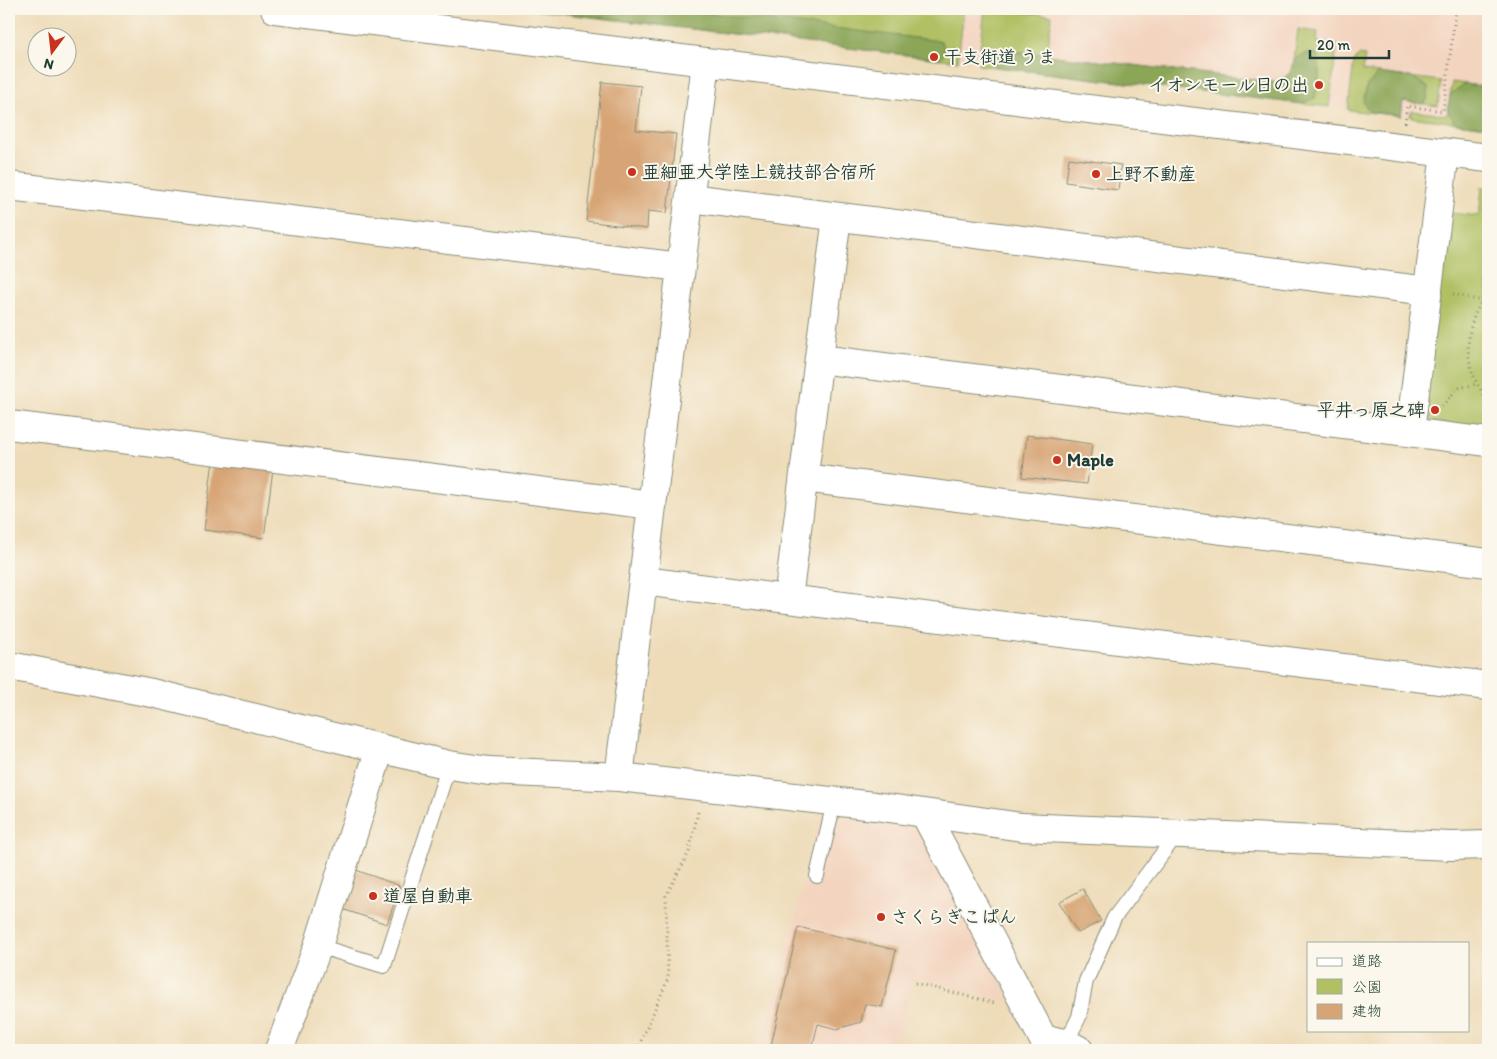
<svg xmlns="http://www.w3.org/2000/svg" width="1497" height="1059" font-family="Itim,'Klee One',sans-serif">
  <rect width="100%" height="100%" fill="#fbf7ec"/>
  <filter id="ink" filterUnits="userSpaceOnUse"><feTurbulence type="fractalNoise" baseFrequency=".02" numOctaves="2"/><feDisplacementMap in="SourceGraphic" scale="10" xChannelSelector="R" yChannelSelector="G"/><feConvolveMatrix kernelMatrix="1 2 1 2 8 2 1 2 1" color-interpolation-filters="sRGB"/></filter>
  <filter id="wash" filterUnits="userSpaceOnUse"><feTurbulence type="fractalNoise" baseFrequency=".0096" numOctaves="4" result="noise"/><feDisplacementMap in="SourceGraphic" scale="20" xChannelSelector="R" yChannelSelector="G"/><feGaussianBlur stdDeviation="1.12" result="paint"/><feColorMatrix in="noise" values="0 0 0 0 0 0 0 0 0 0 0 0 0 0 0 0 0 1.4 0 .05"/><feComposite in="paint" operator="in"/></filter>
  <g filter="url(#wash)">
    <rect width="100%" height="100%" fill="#eedcb9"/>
    <path fill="#f3d4bf" d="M524,9H1488V127L958,61Z
      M820,815L922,829L1012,1003L915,976L896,1050H762Z"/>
    <path fill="#b0c063" stroke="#687e4c" d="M524,9H964L958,61Z
      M985,9L1052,15L1047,55L1274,82L1287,77L1293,68L1298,29L1318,32L1317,42L1337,45L1329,107L978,65Z
      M1360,55L1365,56L1363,71L1441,81L1438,106L1403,101L1401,116L1348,110L1354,60Z
      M1452,82L1488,87V127L1410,117L1411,111L1447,115Z
      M1482,187L1488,188V429L1432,422L1423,410L1450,213L1479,216Z"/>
    <path fill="#8ca659" stroke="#567246" d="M566,9H676L941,41L944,47L945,54L938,59L570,14Z
      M998,49L1274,82C1286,78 1292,74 1294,60L1306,53L1317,54L1320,73L1315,98L1301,104L996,67L992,61L993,54Z
      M1379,73L1414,78L1429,88L1427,100L1422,104L1403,101L1401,116L1370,112L1363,102L1367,85Z
      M1464,84L1488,87V127L1456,123L1448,112L1450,95Z"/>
    <g id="blocks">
      <path fill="#d7a475" d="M602,82L641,86L636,130L676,134L667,213L648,211L647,229L586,221Z
        M1069,158L1121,165L1118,190L1066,182Z
        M1027,435L1092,444L1087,484L1022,477Z
        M213,461L273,469L264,538L204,530Z
        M356,870L400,886L387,924L342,909Z
        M1083,889L1101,921L1078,933L1059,902Z
        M798,927L896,950L882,1007L865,1004L861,1022L837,1029L818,1024L812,1048L820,1050H770Z"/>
    </g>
  </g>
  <g filter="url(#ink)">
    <use href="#blocks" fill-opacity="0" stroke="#868c76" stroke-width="1"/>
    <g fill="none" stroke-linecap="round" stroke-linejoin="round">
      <defs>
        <path id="service" d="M817,876L834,802
          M318,946L384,966L449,765
          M1066,1043L1079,1017L1086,981L1114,918L1177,834"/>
        <path id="minor" d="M690,198L1428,291
          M819,359L1488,442
          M9,425L652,505
          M1410,432L1445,153
          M804,478L1488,563
          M643,581L1488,686
          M788,599L837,217
          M925,814L1049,1050
          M1044,1039L1066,1043L1079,1050
          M279,1050L318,946L380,748"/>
        <path id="tertiary" d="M275,9L1488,158
          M9,186L681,267
          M9,666L152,693L449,765L489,771L619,777L875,806L1022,827L1451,846L1488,845
          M619,777L706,62"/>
      </defs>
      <use href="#service" stroke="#868c76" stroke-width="16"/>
      <use href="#minor" stroke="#868c76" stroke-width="30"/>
      <use href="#tertiary" stroke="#868c76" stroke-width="30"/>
      <path stroke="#868c76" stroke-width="3" stroke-dasharray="1 4" stroke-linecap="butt" d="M1405,123L1407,106L1443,111L1456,9
        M1488,241C1480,261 1491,269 1488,286C1486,296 1479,305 1475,314C1463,345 1467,374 1488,400
        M1453,294L1482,301
        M1442,406L1458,388L1477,384
        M915,983L994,1003
        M637,1050L668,979L666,896L689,852L698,812"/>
      <use href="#service" stroke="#fff" stroke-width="14"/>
      <use href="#minor" stroke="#fff" stroke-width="28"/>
      <use href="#tertiary" stroke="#fff" stroke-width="28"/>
    </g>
  </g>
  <g fill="#c8321e" stroke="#fbf7ec" stroke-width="2">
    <circle cx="934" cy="57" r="5"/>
    <circle cx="1319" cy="85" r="5"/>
    <circle cx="632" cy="172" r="5"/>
    <circle cx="1096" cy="174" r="5"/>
    <circle cx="1435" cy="410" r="5"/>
    <circle cx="1057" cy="460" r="5"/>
    <circle cx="373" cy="896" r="5"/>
    <circle cx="881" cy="917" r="5"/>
  </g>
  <g text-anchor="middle" stroke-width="4" stroke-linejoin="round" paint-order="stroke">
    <g font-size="18" font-weight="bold" fill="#1f3d34" stroke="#fbf7ec" text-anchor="start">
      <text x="944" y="63">干支街道 うま</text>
      <text x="1309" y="91" text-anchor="end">イオンモール日の出</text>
      <text x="642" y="178">亜細亜大学陸上競技部合宿所</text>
      <text x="1106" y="180">上野不動産</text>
      <text x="1425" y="416" text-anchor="end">平井っ原之碑</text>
      <text x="1067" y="466">Maple</text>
      <text x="383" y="902">道屋自動車</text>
      <text x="891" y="923">さくらぎこぱん</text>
    </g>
  </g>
  <rect width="1497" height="1059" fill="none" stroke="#fbf7ec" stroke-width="30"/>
  <rect x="1307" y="942" width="162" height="90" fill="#fbf7ec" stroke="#a3ada2"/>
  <rect x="1317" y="958" width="25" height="8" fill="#ffffff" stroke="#a3ada2"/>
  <text x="1352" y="966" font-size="15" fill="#1f3d34">道路</text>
  <rect x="1317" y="979" width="25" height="15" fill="#b0c063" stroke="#a3ada2"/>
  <text x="1352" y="992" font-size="15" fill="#1f3d34">公園</text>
  <rect x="1317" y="1004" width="25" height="15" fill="#d7a475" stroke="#a3ada2"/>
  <text x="1352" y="1016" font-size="15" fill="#1f3d34">建物</text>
  <g transform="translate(52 52) rotate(195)"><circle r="24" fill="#fbf7ec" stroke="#a3ada2"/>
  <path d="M0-4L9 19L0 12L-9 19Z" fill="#c8321e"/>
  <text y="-8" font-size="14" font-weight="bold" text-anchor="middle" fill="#1f3d34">N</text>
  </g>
  <path d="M1310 50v8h79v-8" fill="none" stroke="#1f3d34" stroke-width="2.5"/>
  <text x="1317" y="50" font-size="15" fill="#1f3d34" stroke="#fbf7ec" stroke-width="4" paint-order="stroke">20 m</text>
</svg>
